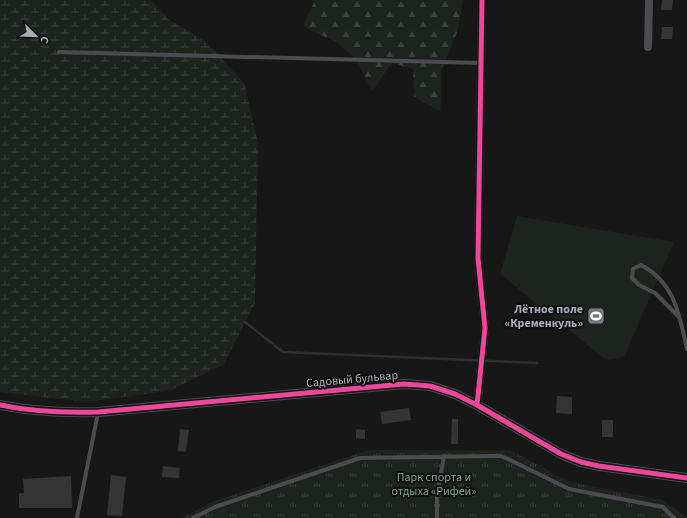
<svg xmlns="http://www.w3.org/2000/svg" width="687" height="518" font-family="'Source Sans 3',sans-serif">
  <defs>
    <pattern id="forest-firs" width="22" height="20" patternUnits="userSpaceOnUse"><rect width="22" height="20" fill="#1d241e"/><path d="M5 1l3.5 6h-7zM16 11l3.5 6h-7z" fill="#3b413d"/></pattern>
    <pattern id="wetland-marsh" width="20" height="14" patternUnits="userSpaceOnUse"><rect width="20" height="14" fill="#1d241e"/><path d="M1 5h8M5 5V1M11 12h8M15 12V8" fill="none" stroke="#3b413d"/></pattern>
    <pattern id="park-tufts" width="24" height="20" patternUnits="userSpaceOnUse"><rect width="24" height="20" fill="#1d241e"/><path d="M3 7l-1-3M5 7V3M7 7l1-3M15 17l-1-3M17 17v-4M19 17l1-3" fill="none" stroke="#3b413d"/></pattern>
  </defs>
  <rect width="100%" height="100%" fill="#171717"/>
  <path fill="url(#forest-firs)" d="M315,0H463L458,30L441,71V111L414,97L413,69L392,63L372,91L357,60L338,43L303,26Z"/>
  <path fill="url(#wetland-marsh)" d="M0,0H151L168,19L204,40L244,83L258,142L255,303L224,364L169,391L85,402L0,392Z"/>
  <path fill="url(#park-tufts)" d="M369,450H510L570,482L663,500L687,518H182L212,502Z"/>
  <path fill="#1d241e" d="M517,216L674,242L624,357L606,360L500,274Z"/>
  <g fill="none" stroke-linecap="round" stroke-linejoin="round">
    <path stroke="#2a3239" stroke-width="2.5" d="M245,322L283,352L537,363"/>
  </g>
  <path fill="#353536" d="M662,0H673L672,10H661Z
    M662,27H673L672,39H661Z
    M557,396L572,397V414L556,413Z
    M409,408L411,420L382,424L380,412Z
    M452,419H458V444H451Z
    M602,420H613V437H602Z
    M180,429L189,430L186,452L178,451Z
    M356,429L365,430V439L356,438Z
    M163,466L180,468L179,478L162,477Z
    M111,475L126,477L122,516L107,515Z
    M71,476L72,508H19V493H24L23,479Z"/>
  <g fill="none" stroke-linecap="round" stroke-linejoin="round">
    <path stroke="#4b4c50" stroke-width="4" d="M59,52L481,63
      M678,316L655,293L639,285L632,278L633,269L641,265C675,283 679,314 687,349
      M77,518L98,413
      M193,518L215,507L360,458L492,456H501L508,459L569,489L663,507L674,518
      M437,518V497L444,456"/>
    <path stroke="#4b4c50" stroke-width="8" d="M648,47L649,0
      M477,405L485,328L478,258L482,0"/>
    <path stroke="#4b4c50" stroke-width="10" d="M0,405C33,412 65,413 98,412L404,384L430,386L455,394L477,405L561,454L581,462L599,466L687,478"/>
    <defs>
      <path id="cycleway" d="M0,405C33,412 65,413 98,412L404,384L430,386L455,394L477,405L561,454L581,462L599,466L687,478
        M477,405L485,328L478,258L482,0"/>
    </defs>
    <use href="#cycleway" stroke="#111113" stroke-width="8"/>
    <use href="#cycleway" stroke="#ed469a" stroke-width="5"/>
  </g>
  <defs>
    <symbol id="stadium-square" viewBox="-11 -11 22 22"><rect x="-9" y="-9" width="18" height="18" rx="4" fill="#757880" stroke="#111113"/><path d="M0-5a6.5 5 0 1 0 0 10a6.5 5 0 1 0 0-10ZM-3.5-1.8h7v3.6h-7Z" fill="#fff"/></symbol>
  </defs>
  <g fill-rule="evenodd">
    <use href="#stadium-square" x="586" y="306" width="20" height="20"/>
  </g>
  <g text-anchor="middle" stroke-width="4" stroke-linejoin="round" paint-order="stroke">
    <g font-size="12" font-weight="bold" fill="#a8adb8" stroke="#111113" text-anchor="end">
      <text x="583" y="313">Лётное поле<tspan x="583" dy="14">«Кременкуль»</tspan></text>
    </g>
    <g font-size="12" fill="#a8adb8" stroke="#111113">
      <text transform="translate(352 379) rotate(-5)" y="4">Садовый бульвар</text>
    </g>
    <g font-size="12" fill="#7fa381" stroke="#111113">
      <text x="434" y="481">Парк спорта и<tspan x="434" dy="14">отдыха «Рифей»</tspan></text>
    </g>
  </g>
  <g transform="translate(36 36) rotate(113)" stroke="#111113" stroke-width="3" paint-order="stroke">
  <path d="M0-3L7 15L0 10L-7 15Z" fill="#a8adb8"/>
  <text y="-6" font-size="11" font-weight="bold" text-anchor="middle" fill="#a8adb8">С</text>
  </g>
</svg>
